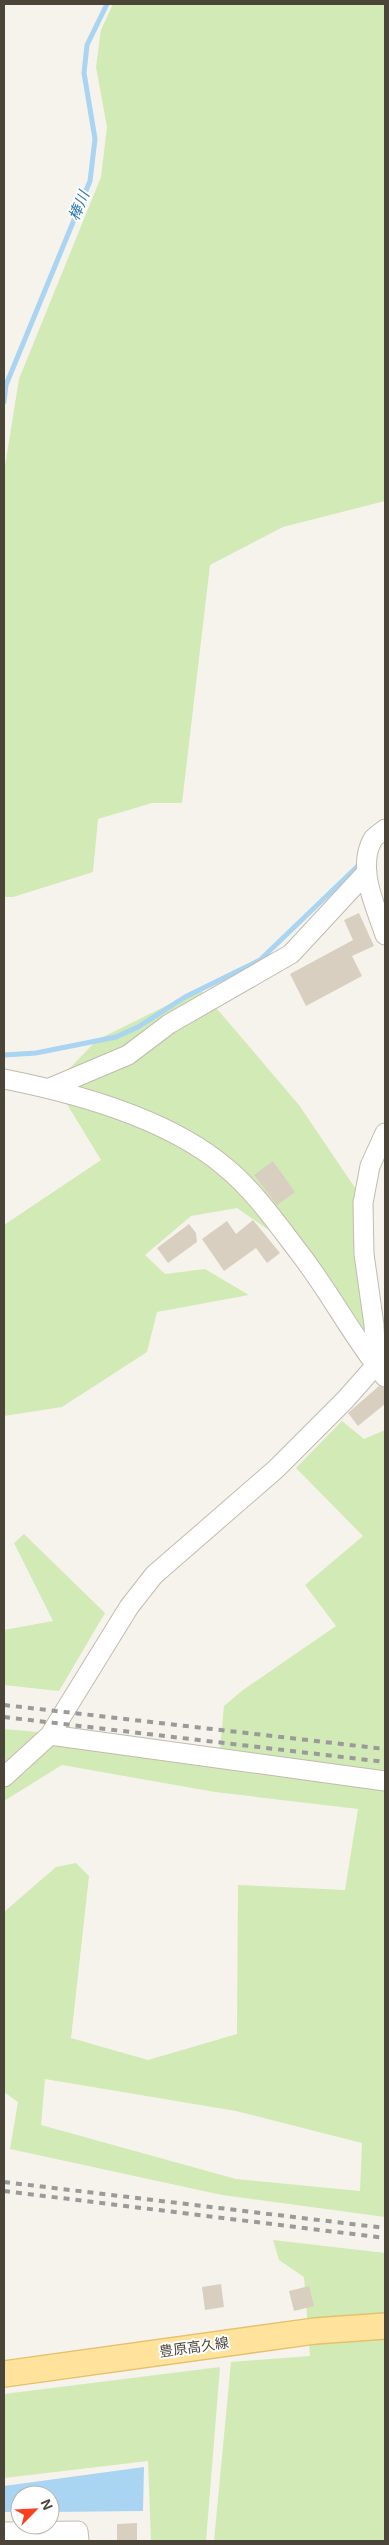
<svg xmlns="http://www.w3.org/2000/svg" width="389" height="2545" font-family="Arial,'Noto Sans JP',sans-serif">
  <rect width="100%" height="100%" fill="#f6f3ec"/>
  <path fill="#d2eab5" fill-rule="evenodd" d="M113,4H385V501L283,527L210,565L182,803H152L98,819L93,872L13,897H4V472L19,379L101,177L107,127L96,67L101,30Z
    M200,989L299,1105L370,1210L383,1359L323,1268L237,1208L191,1216L145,1255L165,1274L205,1269L249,1295L157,1312L147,1352L62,1407L4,1416V1225L101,1160L65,1101L66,1072L97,1040Z
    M342,1421L364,1439L385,1430V2217L222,2195L10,2149L18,2102L4,2092V1912L56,1867L76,1863L89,1876L71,2038L148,2060L237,2034L238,1885L345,1890L358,1809L215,1792L62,1765L4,1801V1729L220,1748L224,1706L243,1690L336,1626L305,1585L363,1536L296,1468ZM45,2079L236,2111L362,2143L360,2191L236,2179L41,2125Z
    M24,1534L105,1613L59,1691L4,1685V1630L53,1621L14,1543Z
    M273,2240L385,2253V2541H214L231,2362L310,2356L304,2277L279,2260Z
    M220,2367L206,2541H151L148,2461L4,2478V2394Z"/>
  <path fill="#a9d4f2" d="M144,2467L143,2511L50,2512V2495H20V2512H4V2486Z"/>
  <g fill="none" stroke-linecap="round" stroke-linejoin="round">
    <path stroke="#a9d4f2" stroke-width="5" d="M4,402L6,385L90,181L95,139L84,73L87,45L107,4
      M4,1055L36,1053L116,1037L138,1027L185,997L260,960L362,862"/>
  </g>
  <path fill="#d8cfc1" d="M359,913L374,946L352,956L362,976L306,1006L290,974L353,940L344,920Z
    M273,1161L295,1192L277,1205L254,1175Z
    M253,1220L280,1253L267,1263L256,1248L224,1271L202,1239L227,1221L236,1234Z
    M189,1224L196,1233L197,1242L168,1263L157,1248Z
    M379,1386L385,1388V1404L358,1426L348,1413Z
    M221,2284L224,2307L205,2310L202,2287Z
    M309,2286L314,2306L294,2311L289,2291Z
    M137,2523V2541H117V2524Z"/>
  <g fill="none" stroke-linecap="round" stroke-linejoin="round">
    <defs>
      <path id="minor" d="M385,829C382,832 376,835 373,839C356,868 376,907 385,935
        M4,1079C75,1093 168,1119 224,1166C254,1190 278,1225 301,1255C331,1294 354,1339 385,1377
        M50,1088L128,1055L169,1024L291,954L367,872
        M50,1735L385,1781
        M4,1777L50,1735L129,1607L154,1575L276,1469L345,1400L376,1365L374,1325L364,1254L363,1203L370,1166L385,1133
        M4,2532L78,2531L79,2541"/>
      <path id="major" d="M4,2374L315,2331L385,2326"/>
    </defs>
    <use href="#minor" stroke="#c2bbae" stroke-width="21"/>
    <use href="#major" stroke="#e6c16a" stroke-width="28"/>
    <use href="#minor" stroke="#fff" stroke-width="19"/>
    <use href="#major" stroke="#ffe39c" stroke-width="25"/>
    <path stroke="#9a9a9a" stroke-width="4" stroke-dasharray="6 6" stroke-linecap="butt" d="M4,1705L385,1749
      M4,1717L385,1762
      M4,2182L385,2228
      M4,2191L385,2238"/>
  </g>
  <g text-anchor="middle" stroke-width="4" stroke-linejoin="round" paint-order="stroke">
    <g font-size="14" fill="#4b4439" stroke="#fff">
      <text transform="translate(194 2347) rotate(-8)" y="5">豊原高久線</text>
    </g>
    <g font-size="15" font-style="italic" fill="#2e7ab2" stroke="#fff">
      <text transform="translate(79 206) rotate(-68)" y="5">棒川</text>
    </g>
  </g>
  <rect width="389" height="2545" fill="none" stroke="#4b4439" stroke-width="10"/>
  <g transform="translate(35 2510) rotate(66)"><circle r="24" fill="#ffffff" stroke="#b7b4b0"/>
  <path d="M0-4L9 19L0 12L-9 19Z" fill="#fc3f1d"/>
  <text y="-8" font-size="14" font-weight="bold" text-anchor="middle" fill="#4b4439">N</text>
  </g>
</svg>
